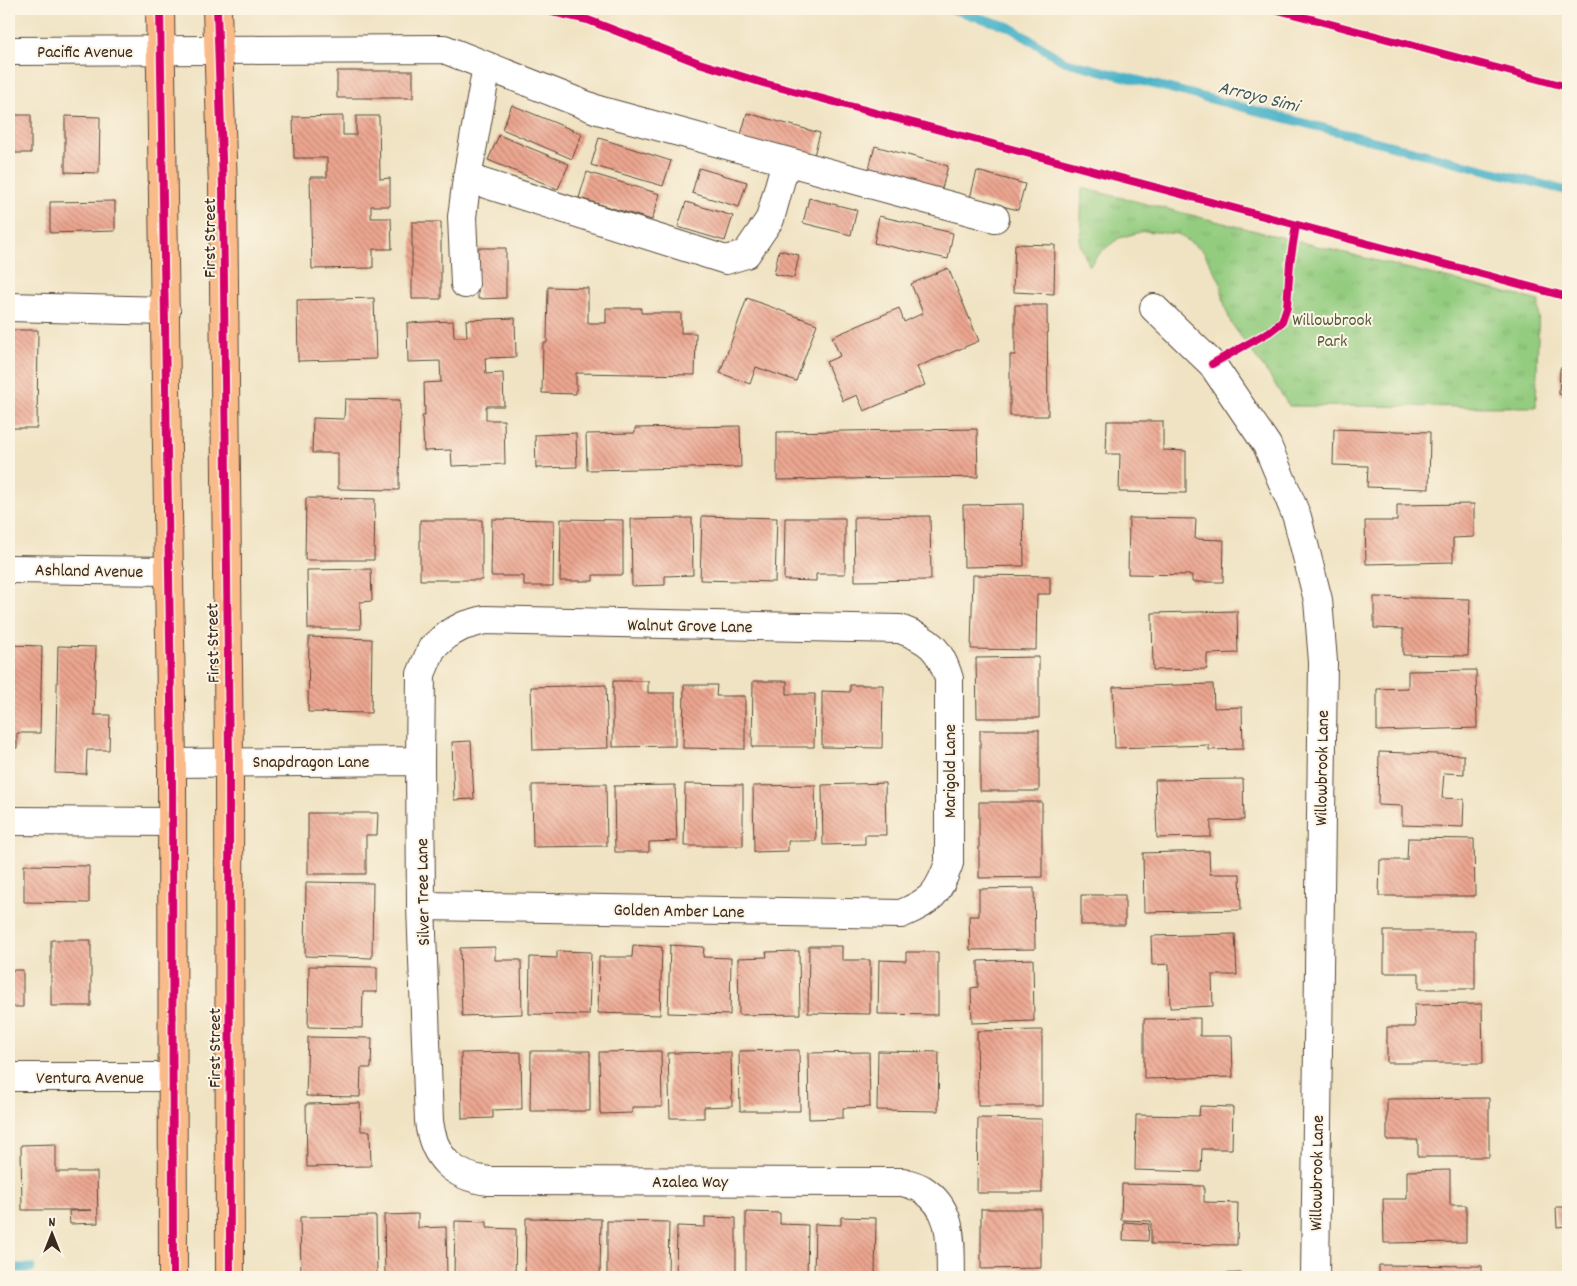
<svg xmlns="http://www.w3.org/2000/svg" width="1577" height="1286" font-family="Dekko,sans-serif">
  <defs>
    <pattern id="grass-tufts" width="24" height="20" patternUnits="userSpaceOnUse" patternTransform="scale(1.25)"><rect width="24" height="20" fill="#93cc7f"/><path d="M3 7l-1-3M5 7V3M7 7l1-3M15 17l-1-3M17 17v-4M19 17l1-3" fill="none" stroke="#80af6d"/></pattern>
    <pattern id="building-back-hatch" width="6" height="6" patternUnits="userSpaceOnUse" patternTransform="scale(1.25)"><rect width="6" height="6" fill="#eca690"/><path d="M-1 5l2 2M0 0l6 6M5-1l2 2" fill="none" stroke="#c08775"/></pattern>
  </defs>
  <rect width="100%" height="100%" fill="#fcf5e5"/>
  <filter id="ink" filterUnits="userSpaceOnUse"><feTurbulence type="fractalNoise" baseFrequency=".02" numOctaves="2"/><feDisplacementMap in="SourceGraphic" scale="10" xChannelSelector="R" yChannelSelector="G"/><feConvolveMatrix kernelMatrix="1 2 1 2 8 2 1 2 1" color-interpolation-filters="sRGB"/></filter>
  <filter id="wash" filterUnits="userSpaceOnUse"><feTurbulence type="fractalNoise" baseFrequency=".0096" numOctaves="4" result="noise"/><feDisplacementMap in="SourceGraphic" scale="20" xChannelSelector="R" yChannelSelector="G"/><feGaussianBlur stdDeviation="1.12" result="paint"/><feColorMatrix in="noise" values="0 0 0 0 0 0 0 0 0 0 0 0 0 0 0 0 0 1.4 0 .05"/><feComposite in="paint" operator="in"/></filter>
  <g filter="url(#wash)">
    <rect width="100%" height="100%" fill="#f0e3c3"/>
    <path fill="url(#grass-tufts)" stroke="#677b4e" d="M1082,188L1539,301L1536,407L1289,406L1269,375L1231,323L1225,307L1220,281L1203,251L1178,234L1144,231L1119,238L1102,251L1089,266L1080,244Z"/>
    <g fill="none" stroke-linecap="round" stroke-linejoin="round">
      <path stroke="#49b2c8" stroke-width="9" d="M951,9L1010,27L1063,61L1568,191
        M9,1268H31"/>
    </g>
    <g id="blocks">
      <path fill="url(#building-back-hatch)" d="M337,71H413V98H337Z
        M512,105L582,134L572,159L502,129Z
        M747,113L820,133L813,159L740,139Z
        M9,115H31V153H9Z
        M65,116L100,117L99,173L65,172Z
        M343,116V135H356V116H379L380,179L390,178V206H371V218H391L392,249H373V268L312,269L310,177H327V158H294L293,117Z
        M499,135L569,164L558,189L488,160Z
        M599,138L671,161L663,186L591,165Z
        M875,146L948,166L941,192L868,172Z
        M699,168L747,182L739,207L692,193Z
        M977,171L1025,184L1018,210L970,198Z
        M587,172L660,194L652,220L579,198Z
        M809,198L857,210L851,235L803,223Z
        M115,201V231L50,233V202Z
        M686,202L733,216L725,241L678,227Z
        M879,216L953,233L948,259L874,243Z
        M412,222H441V299H412Z
        M1015,244L1055,245L1054,294L1013,292Z
        M478,248H506V298L478,299Z
        M779,250L799,255L794,278L774,274Z
        M948,268L979,341L917,367L925,385L864,411L857,395L843,401L826,362L840,356L832,337L899,308L904,322L923,313L911,284Z
        M548,287L588,288V323H606V308H641V313H681V333H696L695,375L576,373V394L542,393L543,343H547Z
        M374,298L376,359L298,361L297,300Z
        M747,298L817,324L796,381L756,367L750,384L720,373Z
        M1015,305H1047L1048,416H1010V355H1015Z
        M515,318L516,357L485,358L486,374L503,373L504,406H486V420H504L505,464L452,466L451,450L424,451L422,416H425L424,383L441,382L440,361L408,362L407,323L453,321L454,337H467L466,320Z
        M11,330H38L37,428H9Z
        M1560,368H1568V395L1559,394Z
        M345,399L400,400L399,490L338,489V453H312L313,418L344,419Z
        M1107,421H1163V450L1186,451V493L1119,492L1120,454H1106Z
        M740,426L741,467L587,470L586,434L635,433V428Z
        M977,429L978,477L777,480V432Z
        M1334,429L1430,432L1429,489L1367,487L1368,466L1333,465Z
        M576,433L577,467L536,468L535,435Z
        M306,498L375,499L374,560H305Z
        M1023,504L1024,566L964,567L963,505Z
        M1474,504V537L1453,538V562L1366,564L1365,521H1397V505Z
        M702,516L777,518L775,582L700,580Z
        M930,516L931,580L855,581L854,517Z
        M692,518L693,575L665,576V585L632,586L631,519Z
        M785,518H845V574H816V581L784,580Z
        M1129,518L1196,519L1195,539L1224,540L1223,582H1192V575L1128,574Z
        M492,519L554,520L553,586H524V576H491Z
        M561,519L623,520V575H593V581H560Z
        M420,520H482V580H420Z
        M371,569L372,601L360,602L361,629H308L307,570Z
        M973,575L1050,576V594H1037L1036,650L971,649Z
        M1374,597L1470,599L1468,656L1403,655V629L1374,628Z
        M1237,611L1238,653L1207,654V669L1153,670L1152,613Z
        M309,637L372,639L371,713L308,712Z
        M9,645L42,646L40,733H17V748H9Z
        M58,646L96,647L94,715H110L109,750H87L86,774L55,773Z
        M1039,657V718H977L976,658Z
        M1476,670L1477,728L1377,731V689L1408,688V671Z
        M613,681H648V693H675V746L613,747Z
        M753,681H787V694H815L814,747H752Z
        M1213,684L1214,708L1242,707L1243,749L1209,750V745L1115,748L1113,687Z
        M606,685L608,748L533,750L531,687Z
        M684,685H717L716,696H745V749L683,748Z
        M850,685H883L882,748L822,747V691L850,692Z
        M980,730H1039V791H980Z
        M471,741L474,799L454,800L452,742Z
        M1379,752L1464,755V774L1444,773L1442,798L1464,799L1463,827L1402,825V806L1378,805Z
        M1243,779L1244,820L1211,821V837L1157,838L1155,780Z
        M885,783L886,835H865V844L823,845L822,785Z
        M606,784L607,846L533,847L532,785Z
        M685,784L743,785V846H684Z
        M675,785L677,841L649,842V852H615L614,786Z
        M815,785L816,841H788V851L754,852L753,786Z
        M979,802H1042V877L979,878Z
        M308,813H378L377,835H366V874H308Z
        M1408,838L1474,839L1475,896H1379L1380,860H1407Z
        M1209,851L1210,874H1240L1241,910L1144,912L1143,853Z
        M24,865L89,866V903L24,902Z
        M306,882L373,883L372,958L305,956Z
        M1034,888L1035,949L970,950L969,916H979V889Z
        M1081,895H1125V925H1081Z
        M1384,931H1475V989H1419V973H1384Z
        M1235,934L1237,975H1212L1213,1006L1170,1008L1169,964L1152,965L1151,936Z
        M51,940H91V1006H51Z
        M633,945L662,947L660,1015L598,1013L599,957H632Z
        M670,945L704,947L703,957L731,958L730,1015L668,1013Z
        M809,946H842V960H870V1014L808,1013Z
        M495,947V960H521L522,1014L462,1016L460,948Z
        M557,951L591,952L589,1015L529,1014L530,957L557,958Z
        M799,951L800,1014L739,1015L738,958L767,957L766,952Z
        M906,952H938V1015L878,1014L879,960L906,961Z
        M1033,959L1034,1021L972,1023L971,988L978,987V961Z
        M309,966L377,967V992H363L362,1028L308,1027Z
        M9,970H23V1007H9Z
        M1482,1004L1483,1063H1387V1027H1415L1414,1005Z
        M1200,1018V1036H1232L1233,1077L1144,1079V1019Z
        M1042,1030V1106H978L977,1031Z
        M308,1037L372,1038L371,1068H361L360,1097L306,1096Z
        M799,1050L800,1111H740L739,1051Z
        M531,1051H590V1111H530Z
        M661,1051L662,1107H632V1113L600,1114L599,1052Z
        M878,1051L939,1052L938,1111L877,1110Z
        M521,1052L522,1109L493,1110V1118L462,1119L461,1053Z
        M731,1052L732,1106L704,1107V1118H670L668,1053Z
        M869,1052L870,1107L843,1108V1118L809,1119L808,1053Z
        M1489,1098V1157H1418V1140H1387V1099Z
        M360,1103L361,1131H370L371,1166L307,1167L306,1104Z
        M1200,1106L1233,1107L1232,1149H1202L1201,1172L1135,1170L1136,1115L1199,1116Z
        M978,1118L1042,1119V1193H977Z
        M56,1144V1172H97L98,1223L70,1224L69,1211L92,1210H22L21,1145Z
        M1450,1170V1205H1466V1242L1384,1243L1383,1199H1407V1171Z
        M1122,1184L1204,1186V1202L1238,1203L1237,1245L1151,1244V1221L1121,1220Z
        M1556,1207H1568V1226L1557,1227Z
        M981,1209H1041V1268L981,1269Z
        M746,1212L780,1213V1224L808,1225L807,1277H746Z
        M418,1214V1228L446,1227L447,1277H385L384,1215Z
        M376,1216L377,1277H301L300,1217Z
        M705,1217L736,1218V1277H676L677,1226L705,1227Z
        M841,1217L876,1218L875,1277H814L815,1224L841,1225Z
        M526,1218L601,1219L600,1277H525Z
        M455,1221L487,1222V1228L516,1229L515,1277H454Z
        M607,1221L669,1222L668,1277H607Z
        M1124,1222L1149,1224L1148,1241L1123,1240Z
        M1379,1265L1482,1266V1277H1379Z
        M1241,1273V1277H1206V1274Z"/>
    </g>
  </g>
  <g filter="url(#ink)">
    <use href="#blocks" fill-opacity="0" stroke="#564637" stroke-width="1"/>
    <g fill="none" stroke-linecap="round" stroke-linejoin="round">
      <defs>
        <path id="minor" d="M9,51L444,49L598,110L995,218
          M487,66L467,178L726,260L746,254L770,219L786,161
          M465,284L462,217L467,178
          M9,307L166,311
          M1154,308L1212,364L1267,445L1297,517L1318,600L1323,662L1315,1277
          M9,569L170,571
          M172,763L420,761
          M9,821L171,822
          M421,906L901,914C932,901 938,894 949,863V679C940,648 929,640 900,629L484,620L463,626L448,634L432,648L421,674L420,761L421,906L429,1121C433,1157 453,1177 489,1181L903,1182C909,1184 917,1186 922,1189C955,1210 950,1243 951,1277
          M9,1077H172"/>
        <path id="major" d="M160,9L172,763L173,1277
          M217,9L223,188L229,762L230,1277"/>
      </defs>
      <use href="#minor" stroke="#564637" stroke-width="30"/>
      <use href="#major" stroke="#564637" stroke-width="30"/>
      <use href="#minor" stroke="#fff" stroke-width="28"/>
      <use href="#major" stroke="#fabb8b" stroke-width="28"/>
      <defs>
        <path id="cycleway" d="M160,9L172,763L173,1277
          M217,9L223,188L229,762L230,1277
          M539,9L588,20L699,63L763,83L1568,297
          M1274,9L1568,87
          M1212,364L1269,332L1282,322L1287,307L1290,263L1296,225"/>
      </defs>
      <use href="#cycleway" stroke="#fcf5e5" stroke-width="11"/>
      <use href="#cycleway" stroke="#d6006c" stroke-width="8"/>
    </g>
  </g>
  <g text-anchor="middle" stroke-width="4" stroke-linejoin="round" paint-order="stroke">
    <g font-size="18" fill="#3b2a1e" stroke="#fcf5e5">
      <text x="85" y="57">Pacific Avenue</text>
      <text transform="translate(209 238) rotate(-90)" y="6">First Street</text>
      <text transform="translate(89 570) rotate(1)" y="6">Ashland Avenue</text>
      <text transform="translate(690 625) rotate(1)" y="6">Walnut Grove Lane</text>
      <text transform="translate(212 643) rotate(-91)" y="6">First Street</text>
      <text x="311" y="767">Snapdragon Lane</text>
      <text transform="translate(1321 768) rotate(-89)" y="6">Willowbrook Lane</text>
      <text transform="translate(949 771) rotate(-90)" y="6">Marigold Lane</text>
      <text transform="translate(422 892) rotate(-91)" y="6">Silver Tree Lane</text>
      <text transform="translate(679 910) rotate(1)" y="6">Golden Amber Lane</text>
      <text transform="translate(214 1048) rotate(-90)" y="6">First Street</text>
      <text x="90" y="1083">Ventura Avenue</text>
      <text transform="translate(1316 1173) rotate(-89)" y="6">Willowbrook Lane</text>
      <text x="690" y="1187">Azalea Way</text>
    </g>
    <g font-size="18" fill="#555b3b" stroke="#fcf5e5">
      <text x="1332" y="325">Willowbrook<tspan x="1332" dy="21">Park</tspan></text>
    </g>
    <g font-size="19" font-style="italic" fill="#405a5a" stroke="#fcf5e5">
      <text transform="translate(1259 95) rotate(14)" y="7">Arroyo Simi</text>
    </g>
  </g>
  <rect width="1577" height="1286" fill="none" stroke="#fcf5e5" stroke-width="30"/>
  <g transform="translate(52 1234)" stroke="#fcf5e5" stroke-width="4" paint-order="stroke">
  <path d="M0-4L9 19L0 12L-9 19Z" fill="#3b2a1e"/>
  <text y="-8" font-size="14" font-weight="bold" text-anchor="middle" fill="#3b2a1e">N</text>
  </g>
</svg>
